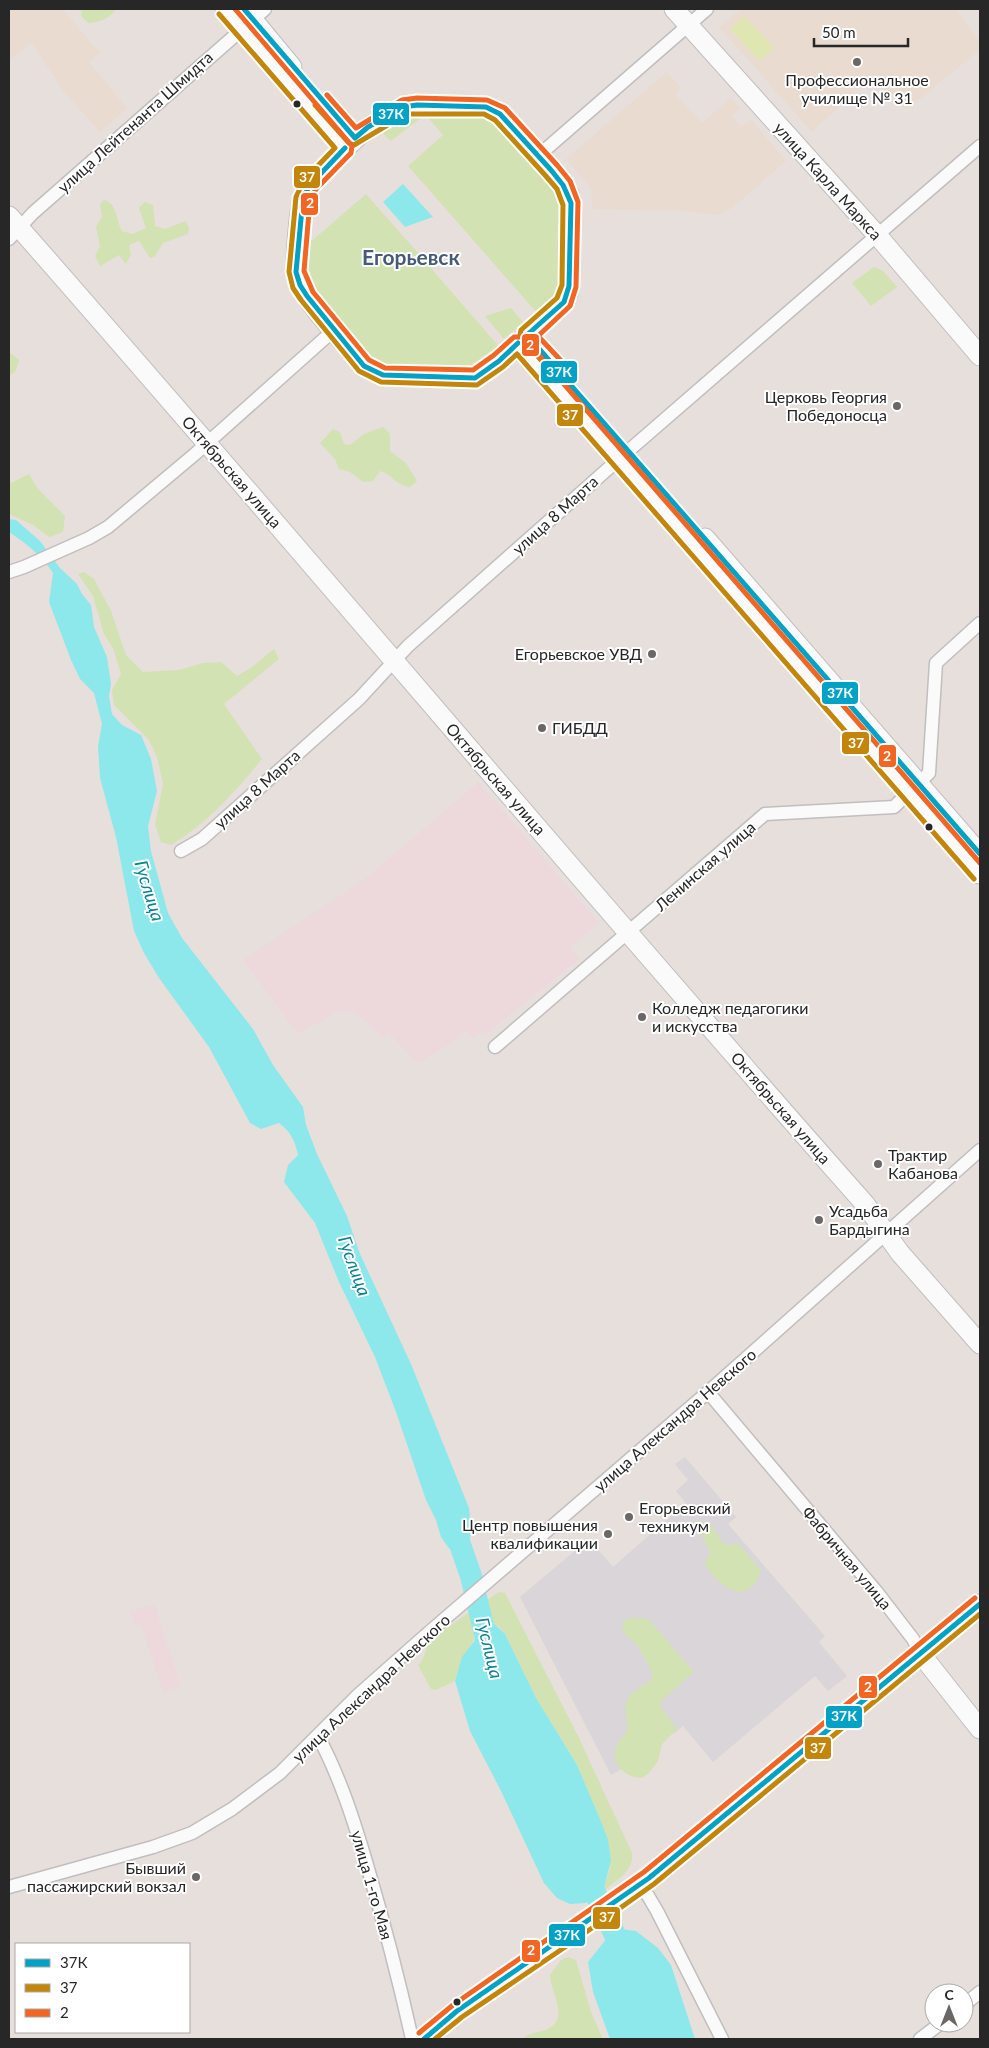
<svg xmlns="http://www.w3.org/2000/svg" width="989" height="2048" font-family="Lato,sans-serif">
  <rect width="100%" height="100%" fill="#e7dfdc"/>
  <path fill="#d9d5d8" d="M685,1457L736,1517L728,1524L825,1636L819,1642L847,1676L828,1691L815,1676L713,1762L683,1726L673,1734L671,1732L627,1766L611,1775L520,1597L589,1539L613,1567L686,1503L676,1491L688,1480L675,1464Z"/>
  <path fill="#eadbd0" d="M9,9H62L100,53L89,62L127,108L100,132L64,92L32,43L9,60Z
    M741,9H955L980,42V50L906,110L873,75L812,132L719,27Z
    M667,72L681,88L675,94L702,123L731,98L741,108L732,116L741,128L751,120L786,161L732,208L717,215L685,211L592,209L591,188L566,159Z"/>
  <path fill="#edd9dc" d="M478,782L599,923L570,947L579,959L485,1035L481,1031L473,1038L466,1030L448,1045L418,1064L389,1033L383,1037L355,1012L336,1011L321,1022L297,1033L243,960L364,880Z
    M154,1604L181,1686L163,1692L141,1624L135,1626L130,1612Z"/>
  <path fill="#d2e2b3" d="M82,9H116C109,19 100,22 88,23L81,16Z
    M418,112L421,118L391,141L381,131L396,118Z
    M486,113L564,200L560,288L553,303L539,315L408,166L443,135L425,114Z
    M366,194L425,261L427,260L430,267L501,349L476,370L392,369L371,359L349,332L347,334L333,316L335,314L310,285L308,244Z
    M104,200C117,203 116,220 122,231L132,234L146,228L139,208L145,202L153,205L155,226L165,229L186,221L189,228L188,234L163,243L155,256L150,258L139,241L129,245L131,254L126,264L119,255L100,266L95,256L100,246L96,227L102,217L100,204Z
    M874,267L883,271L897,287L871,306L852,283Z
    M511,308L523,322L504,339L485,316Z
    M9,352L19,360L15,372L9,376Z
    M383,427L390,434V451L406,463L417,481L410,487C395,485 392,474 380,471L373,481L363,482L350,472L339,469L335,459L320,443L333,429L340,432L344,444L350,445L364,434Z
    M29,474L38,489L65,516L63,532L49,537L33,525L9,514V482L11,483Z
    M84,572L94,579L111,611L126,655L143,672L179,670L203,663L221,662L237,676L252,667L274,649L279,659L224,704L262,759C235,792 208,823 171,845L161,842L155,824L163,784L157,757L149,740L114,705L112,690L121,674L113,648L104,634L93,596L78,574Z
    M702,1522H707C718,1529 717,1540 726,1545L738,1544L761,1570L757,1582C753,1585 749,1590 744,1591C729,1595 711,1575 705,1564L710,1553L699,1529Z
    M499,1592L505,1593L578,1736L632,1853C635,1871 614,1881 603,1892L610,1868L592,1801L577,1765L536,1698L505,1634L498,1626L476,1628C475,1646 459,1660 455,1681L436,1690L431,1689L418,1665C426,1658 425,1646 432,1638Z
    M631,1618H646L651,1622L694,1672L663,1699L660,1706L677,1729L662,1744L658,1761L649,1773L642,1778C626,1778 609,1764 617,1745C619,1740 626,1735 627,1730C629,1719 621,1705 630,1695C635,1690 645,1685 651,1680L652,1672L637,1645L622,1631L624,1621Z
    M568,1957L576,1960L591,2012L603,2039H523C529,2031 543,2033 551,2027C568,2016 550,1990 550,1975L561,1960Z"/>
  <path fill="#dfe6b1" d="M744,16L774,48L760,61L730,29Z"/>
  <path fill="#8de8eb" d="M403,184L433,217L405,227L383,202Z
    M9,519L16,520L40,541L60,568L77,584L82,594L91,605L94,627L107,657L111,684L109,696L112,714L122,725L141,735L151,759L157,791L148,826L151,851L168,913L182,938L253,1029L273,1065L303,1107L306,1125L317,1154L347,1216L360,1254L411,1364L469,1508C471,1527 472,1543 463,1561L448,1547L441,1537L436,1520L426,1500L396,1412L375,1357L339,1282L315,1223L284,1182L288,1165L298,1155C295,1141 291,1132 279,1123L261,1129L250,1123L209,1047L159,978L144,953L134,931L116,837L100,778L98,746L102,724L94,693L80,679L71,660L49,602L53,573C41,555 27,544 9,532Z
    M490,1620L505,1634L536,1698L577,1765L602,1824L608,1840L611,1860L603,1892L585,1903L570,1904L557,1898L544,1883L501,1791L470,1731L455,1681L462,1657L475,1640L478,1625Z
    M620,1929L636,1931L658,1948L671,1965L695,2039H610L593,1992L588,1962L611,1933Z"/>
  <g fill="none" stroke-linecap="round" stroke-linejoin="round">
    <path stroke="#8de8eb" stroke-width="22" d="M455,1530L471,1576L489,1651
      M584,1870L626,1958"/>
    <defs>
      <path id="street" d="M538,156L707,9
        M9,239L33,213L265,9
        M9,572L24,567L89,538L108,527L195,454L334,330
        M181,851L202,839L359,699L408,646L619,459L980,146
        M495,1047L765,814L894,807L929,773L936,663L980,623
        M708,1392L876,1591L913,1639L920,1653
        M318,1736C340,1777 354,1821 367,1865C384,1923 399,1980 412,2039
        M641,1884L657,1911L722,2039
        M9,1887L153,1847L192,1833L232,1809L280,1773L358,1695L427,1634L708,1392L980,1150
        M964,2005L980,1992
        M920,2039L941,2023"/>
      <path id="secondary" d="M225,9L345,148
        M244,9L292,67
        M674,9L877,235L980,356
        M417,105L486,107L500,114L563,185L569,194L571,203L568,294L564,302L499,361L475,378L383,375L364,366C347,345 304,302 297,278C294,265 299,203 305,191C311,182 320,174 328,166C354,139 380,112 417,105Z
        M9,216C297,543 576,878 865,1204L900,1253L980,1344
        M518,343L980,874
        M705,538L980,854
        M920,1653L980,1729
        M424,2039L457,2011L564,1939L649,1878L980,1604"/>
    </defs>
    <use href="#street" stroke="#c0bebe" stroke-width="15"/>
    <use href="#secondary" stroke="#c0bebe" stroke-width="21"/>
    <use href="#street" stroke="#fbfafa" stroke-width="12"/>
    <use href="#secondary" stroke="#fbfafa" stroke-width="19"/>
    <defs>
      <path id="bus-1" d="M244,9L355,138L368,127L404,107L417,105L486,107L500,114L551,170L563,185L571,203L569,286L564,302L527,335L980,854
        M345,148L310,185L303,198L296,272L300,285L307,296L364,366L383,375L475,378L499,361L518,343
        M424,2039L457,2011L649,1878L980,1604"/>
      <path id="bus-2" d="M219,14L335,148L304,180L296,197L289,272L293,288L301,300L359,371L381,382L477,385L503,367L517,354L974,879
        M315,105L349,143L354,145L406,114H484L495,120L545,175L557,189L563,205L562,285L557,298L521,330L520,335L554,376
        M435,2039L462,2017L568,1945L654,1884L980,1614"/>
      <path id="bus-3" d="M235,9L352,146L351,153L316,189L310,200L304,271L313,292L369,360L385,368L473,370L494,355L514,337H523L980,863
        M327,95L356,128L402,100L417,98L487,100L505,108L557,165L570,181L578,202L576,287L570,306L538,336L566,366
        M419,2033L453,2005L644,1872L975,1598"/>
    </defs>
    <use href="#bus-1" stroke="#fff" stroke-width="9"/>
    <use href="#bus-2" stroke="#fff" stroke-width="9"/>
    <use href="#bus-3" stroke="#fff" stroke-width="9"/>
    <use href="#bus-1" stroke="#02a2c6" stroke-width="5"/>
    <use href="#bus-2" stroke="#c3860a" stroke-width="5"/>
    <use href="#bus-3" stroke="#f26522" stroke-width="5"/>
  </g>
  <g fill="#6a6766" stroke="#fff" stroke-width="2">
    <circle cx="857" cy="62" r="5"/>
    <circle cx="897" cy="406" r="5"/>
    <circle cx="652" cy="654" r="5"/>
    <circle cx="542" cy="728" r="5"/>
    <circle cx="642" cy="1017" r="5"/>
    <circle cx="878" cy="1164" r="5"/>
    <circle cx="819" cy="1220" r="5"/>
    <circle cx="629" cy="1517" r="5"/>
    <circle cx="608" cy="1534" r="5"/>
    <circle cx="196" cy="1877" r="5"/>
  </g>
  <g fill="#272727" stroke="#fff" stroke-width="2">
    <circle cx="297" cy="104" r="4.5"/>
    <circle cx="929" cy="827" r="4.5"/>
    <circle cx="457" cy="2002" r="4.5"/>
  </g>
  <g text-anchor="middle" stroke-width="4" stroke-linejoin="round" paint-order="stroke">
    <g font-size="16" fill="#272727" stroke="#fff" text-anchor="start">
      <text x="857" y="86" text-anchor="middle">Профессиональное<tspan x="857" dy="18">училище № 31</tspan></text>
      <text x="887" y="403" text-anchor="end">Церковь Георгия<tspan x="887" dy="18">Победоносца</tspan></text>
      <text x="642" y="660" text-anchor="end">Егорьевское УВД</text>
      <text x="552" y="734">ГИБДД</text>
      <text x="652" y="1014">Колледж педагогики<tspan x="652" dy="18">и искусства</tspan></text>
      <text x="888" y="1161">Трактир<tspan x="888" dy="18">Кабанова</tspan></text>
      <text x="829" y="1217">Усадьба<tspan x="829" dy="18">Бардыгина</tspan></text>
      <text x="639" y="1514">Егорьевский<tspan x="639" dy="18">техникум</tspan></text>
      <text x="598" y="1531" text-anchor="end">Центр повышения<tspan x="598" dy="18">квалификации</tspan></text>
      <text x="186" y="1874" text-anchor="end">Бывший<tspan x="186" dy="18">пассажирский вокзал</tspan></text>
    </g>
    <g font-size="16" fill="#272727" stroke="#fff">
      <text transform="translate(135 122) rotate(-42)" y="6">улица Лейтенанта Шмидта</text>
      <text transform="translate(828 181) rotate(48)" y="6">улица Карла Маркса</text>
      <text transform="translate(232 472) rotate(49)" y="6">Октябрьская улица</text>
      <text transform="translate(555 515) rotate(-42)" y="6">улица 8 Марта</text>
      <text transform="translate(496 779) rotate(49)" y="6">Октябрьская улица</text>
      <text transform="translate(257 789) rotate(-42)" y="6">улица 8 Марта</text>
      <text transform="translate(705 866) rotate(-41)" y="6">Ленинская улица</text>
      <text transform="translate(781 1108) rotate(49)" y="6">Октябрьская улица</text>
      <text transform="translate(675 1420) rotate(-41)" y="6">улица Александра Невского</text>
      <text transform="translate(847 1558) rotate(50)" y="6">Фабричная улица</text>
      <text transform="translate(371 1688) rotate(-43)" y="6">улица Александра Невского</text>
      <text transform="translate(372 1885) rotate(74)" y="6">улица 1-го Мая</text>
    </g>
    <g font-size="18" font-style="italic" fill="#098292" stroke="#fff">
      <text transform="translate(149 891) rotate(73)" y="6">Гуслица</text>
      <text transform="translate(354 1266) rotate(70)" y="6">Гуслица</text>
      <text transform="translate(489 1648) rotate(76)" y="6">Гуслица</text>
    </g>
    <g font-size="21" font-weight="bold" fill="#475b78" stroke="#fff">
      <text x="411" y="265">Егорьевск</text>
    </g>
  </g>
  <g stroke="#fff" stroke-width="2">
    <rect x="372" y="102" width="38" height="24" rx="5" fill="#02a2c6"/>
    <rect x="293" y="165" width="28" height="24" rx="5" fill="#c3860a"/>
    <rect x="300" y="192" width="19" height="24" rx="5" fill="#f26522"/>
    <rect x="521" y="333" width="19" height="24" rx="5" fill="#f26522"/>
    <rect x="540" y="360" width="38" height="24" rx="5" fill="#02a2c6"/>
    <rect x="556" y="403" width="28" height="24" rx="5" fill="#c3860a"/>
    <rect x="821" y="681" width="38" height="24" rx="5" fill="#02a2c6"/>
    <rect x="841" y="731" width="29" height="24" rx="5" fill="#c3860a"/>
    <rect x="878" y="744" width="19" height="24" rx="5" fill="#f26522"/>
    <rect x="858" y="1675" width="20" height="24" rx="5" fill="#f26522"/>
    <rect x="825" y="1705" width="38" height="24" rx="5" fill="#02a2c6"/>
    <rect x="804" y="1736" width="28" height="24" rx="5" fill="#c3860a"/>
    <rect x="592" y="1906" width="29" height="24" rx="5" fill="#c3860a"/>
    <rect x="548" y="1923" width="38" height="24" rx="5" fill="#02a2c6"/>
    <rect x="521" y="1939" width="20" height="24" rx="5" fill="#f26522"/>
  </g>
  <g font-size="14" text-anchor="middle" font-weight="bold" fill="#fff">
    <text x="391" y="119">37К</text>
    <text x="307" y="182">37</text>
    <text x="310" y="208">2</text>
    <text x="530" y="350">2</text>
    <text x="559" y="377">37К</text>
    <text x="570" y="420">37</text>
    <text x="840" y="698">37К</text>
    <text x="856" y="748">37</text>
    <text x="887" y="761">2</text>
    <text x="868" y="1692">2</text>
    <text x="844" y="1721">37К</text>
    <text x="818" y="1753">37</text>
    <text x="607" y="1922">37</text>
    <text x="567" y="1940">37К</text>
    <text x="531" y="1955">2</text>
  </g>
  <rect width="989" height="2048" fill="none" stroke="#272727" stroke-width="20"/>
  <rect x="15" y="1943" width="175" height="90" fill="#ffffff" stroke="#a9a9a9"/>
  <rect x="25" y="1959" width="25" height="8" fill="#02a2c6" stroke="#a9a9a9"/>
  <text x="60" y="1968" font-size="15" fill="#272727">37К</text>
  <rect x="25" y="1984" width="25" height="8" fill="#c3860a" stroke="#a9a9a9"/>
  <text x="60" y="1993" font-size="15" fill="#272727">37</text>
  <rect x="25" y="2009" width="25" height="8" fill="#f26522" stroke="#a9a9a9"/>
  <text x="60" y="2018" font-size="15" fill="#272727">2</text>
  <g transform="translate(949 2008)"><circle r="24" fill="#ffffff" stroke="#a9a9a9"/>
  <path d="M0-4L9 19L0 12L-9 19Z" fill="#6a6766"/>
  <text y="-8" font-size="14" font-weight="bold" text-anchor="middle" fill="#272727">С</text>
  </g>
  <path d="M814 38v8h94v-8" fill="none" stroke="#272727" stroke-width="2.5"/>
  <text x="822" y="38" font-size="15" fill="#272727" stroke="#ffffff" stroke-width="4" paint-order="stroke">50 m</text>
</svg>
